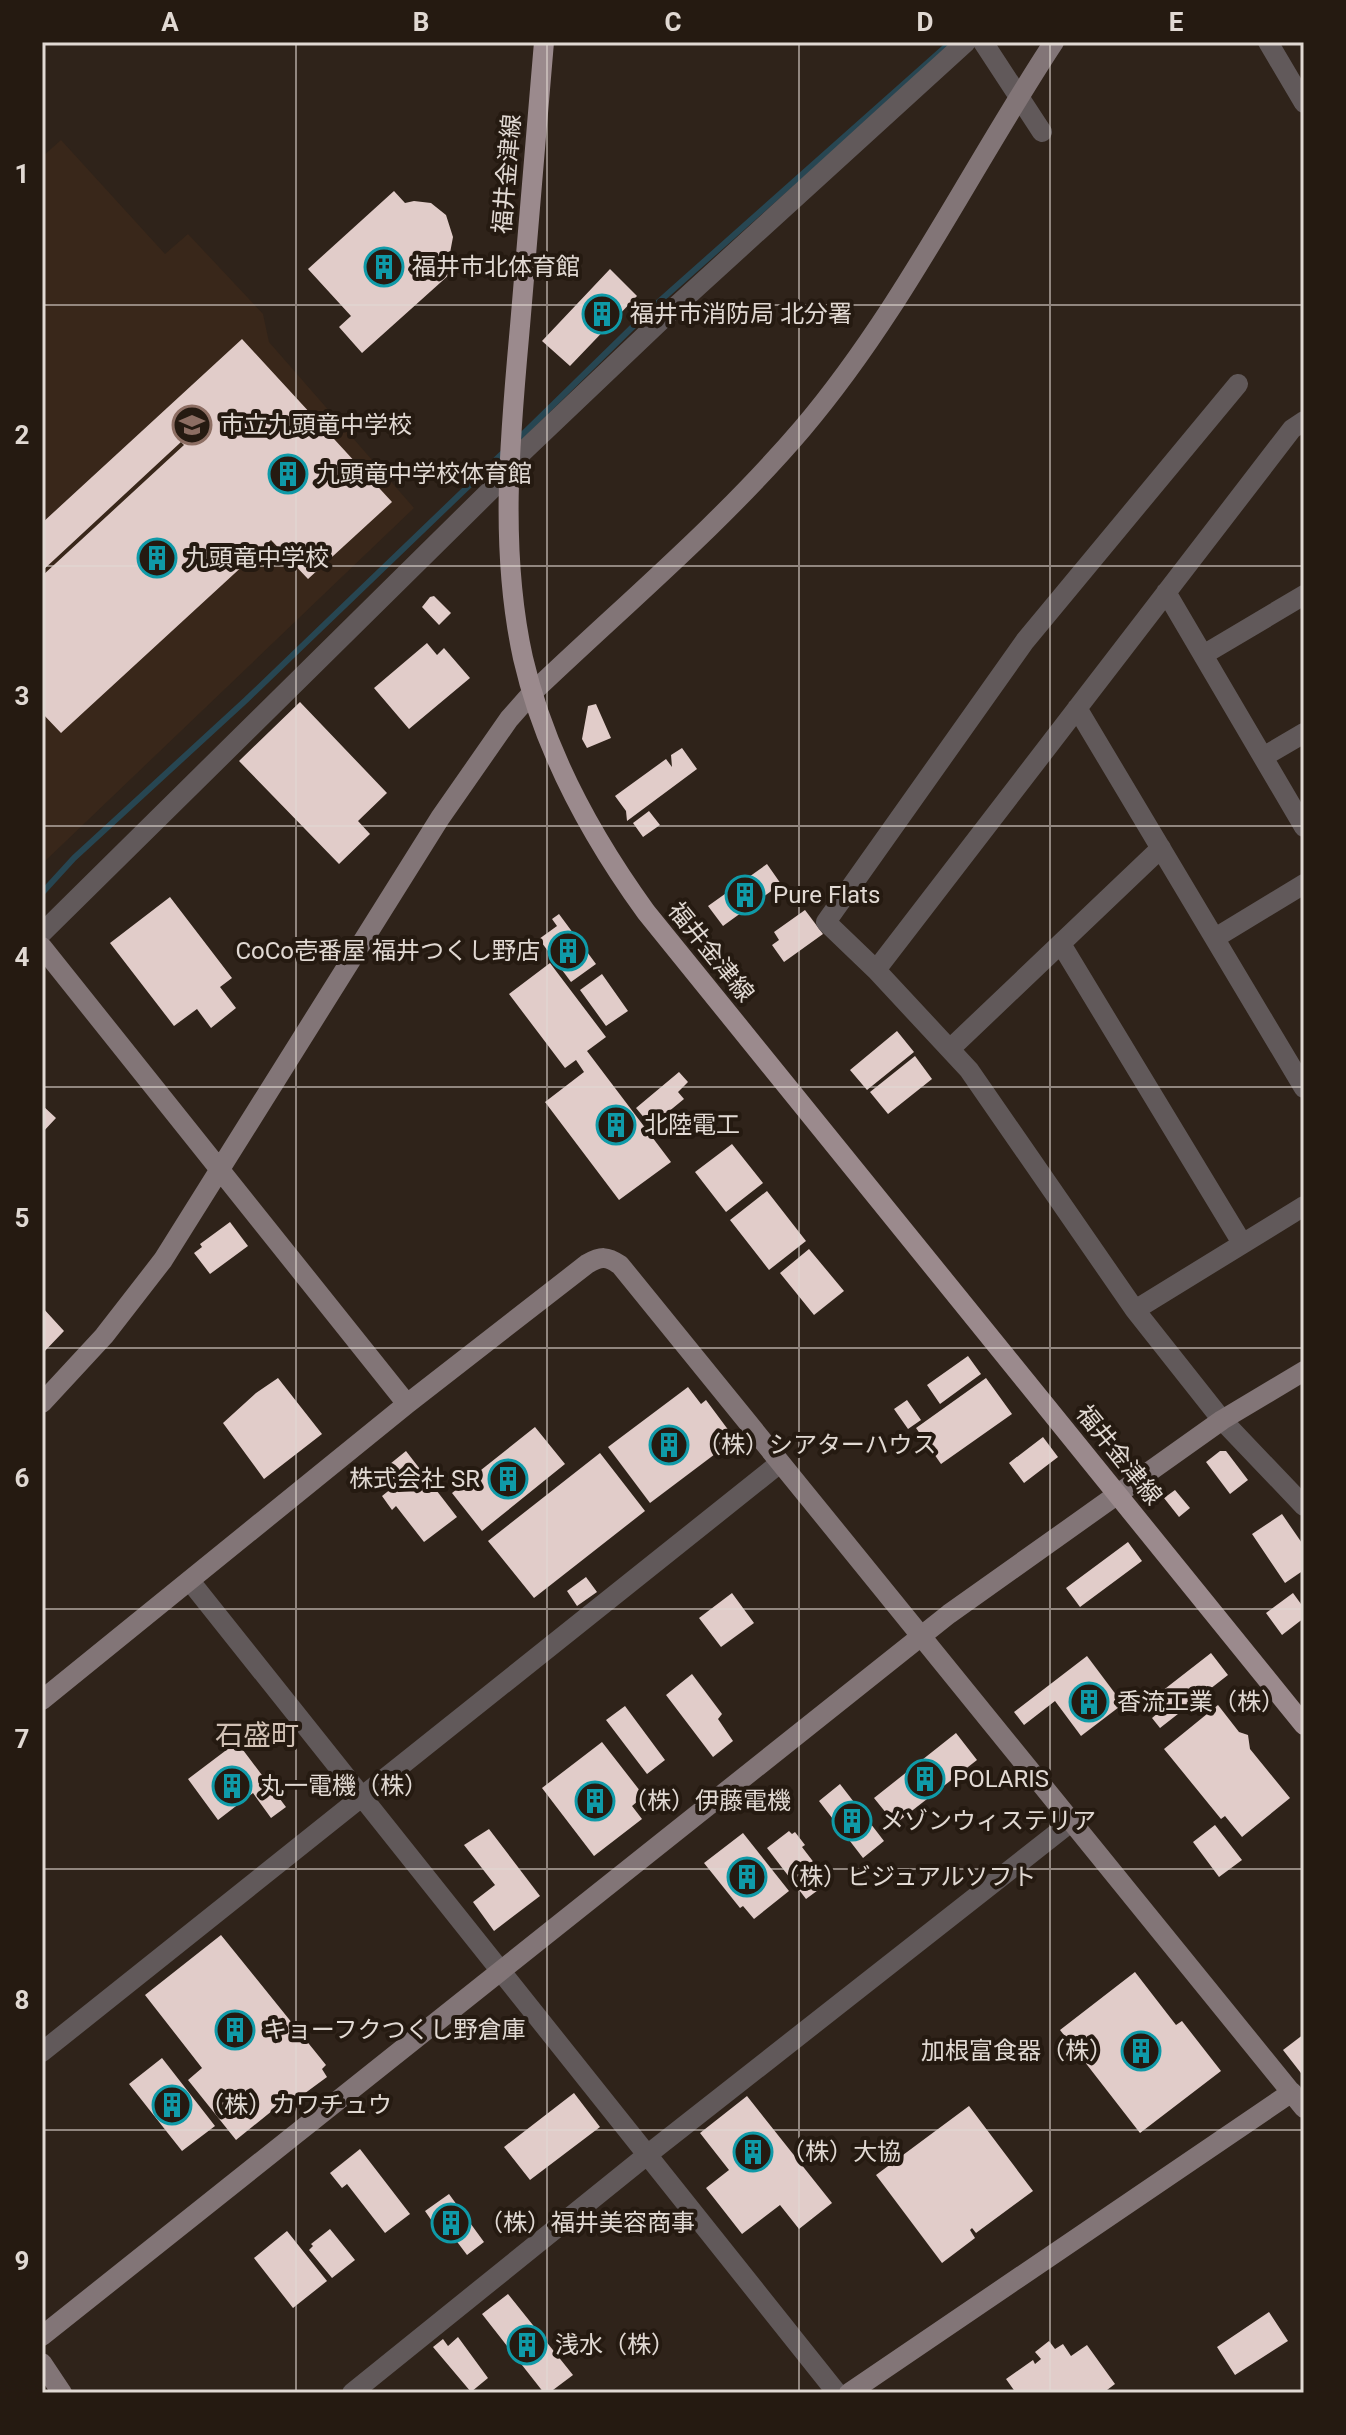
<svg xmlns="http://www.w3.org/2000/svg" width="1346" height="2435" font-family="Roboto,'Noto Sans JP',sans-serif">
  <rect width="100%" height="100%" fill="#2f231a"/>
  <path fill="#39271a" d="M61,140L165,254L188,234L263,314L269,342L414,508L42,864V157Z"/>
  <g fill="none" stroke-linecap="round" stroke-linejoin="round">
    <path stroke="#274652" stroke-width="6" d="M516,441L653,307L951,42
      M42,893L74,858L246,700L505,451"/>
  </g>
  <path fill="#e1ccc9" d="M394,191L405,203L414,201L431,203L446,215L453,237L450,253L460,265L362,353L339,327L351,316L308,269Z
    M610,269L637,296L570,366L542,341Z
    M242,339L392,502L308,579L271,540L61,733L42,713V576L184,445L181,442L42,571V523Z
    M434,596L451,613L439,625L422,607L430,597Z
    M427,643L437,655L444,648L470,678L409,729L374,688Z
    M300,702L387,793L358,821L370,834L339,864L239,761Z
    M596,704L611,738L587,748L582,739L588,706Z
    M682,748L697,769L627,821L626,811L615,796L666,759L672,767L671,755Z
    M649,811L660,825L643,837L633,823Z
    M767,864L781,884L723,926L708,906Z
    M170,897L232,978L220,987L236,1008L211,1028L197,1009L174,1026L110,943Z
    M805,910L823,934L784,962L772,945L779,940L774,932Z
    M559,914L596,964L571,982L539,939L557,926L552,919Z
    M550,963L606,1037L587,1051L671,1162L619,1200L545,1102L584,1072L576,1060L565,1068L509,994Z
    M602,974L628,1011L606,1026L580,990Z
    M897,1031L914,1052L867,1090L850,1070Z
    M915,1056L932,1079L888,1114L870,1092Z
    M679,1072L688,1082L678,1092L684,1099L651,1126L636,1108Z
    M42,1105L56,1118L42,1133Z
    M732,1144L763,1183L726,1212L695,1172Z
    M767,1191L806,1241L769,1270L730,1220Z
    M230,1222L248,1246L210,1274L194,1253L202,1247L200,1244Z
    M809,1249L844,1291L814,1315L780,1273Z
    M42,1307L64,1331L42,1354Z
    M968,1356L981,1374L940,1404L927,1385Z
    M278,1378L322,1434L264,1479L223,1423L256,1393Z
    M986,1378L1012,1414L941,1464L916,1428Z
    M688,1387L701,1404L706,1400L735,1439L650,1503L608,1447Z
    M907,1400L921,1420L908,1429L894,1409Z
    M535,1427L565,1464L482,1531L452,1493Z
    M1043,1437L1058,1457L1024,1483L1009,1463Z
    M406,1451L457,1517L424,1542L396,1506L392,1510L382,1496L397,1484L385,1468Z
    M1220,1451H1226L1248,1480L1230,1494L1206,1462Z
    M600,1453L645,1511L534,1598L488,1541Z
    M1175,1490L1190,1508L1179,1517L1164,1498Z
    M1282,1514L1304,1546V1570L1285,1583L1252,1534Z
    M1128,1542L1142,1561L1080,1607L1066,1588Z
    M586,1577L597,1592L577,1606L567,1591Z
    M732,1593L754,1623L721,1647L699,1618Z
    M1293,1593L1301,1604L1304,1602V1618L1282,1635L1266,1613Z
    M1211,1653L1228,1675L1160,1728L1152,1718L1158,1713L1148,1702Z
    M1087,1656L1123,1704L1081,1736L1055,1701L1024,1725L1014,1712Z
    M692,1674L722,1714L718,1719L733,1741L713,1757L666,1695Z
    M1218,1705L1239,1732L1248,1735L1250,1749L1290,1798L1242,1837L1225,1816L1221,1819L1164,1749Z
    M625,1706L665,1760L647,1774L606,1720Z
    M956,1733L977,1760L895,1824L874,1798Z
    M237,1742L286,1807L271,1818L253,1793L218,1820L188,1779Z
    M602,1742L644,1796L632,1806L642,1819L594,1856L542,1788Z
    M840,1784L884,1841L863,1858L819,1801Z
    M1215,1825L1242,1860L1219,1877L1193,1842Z
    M489,1829L540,1896L494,1931L473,1902L495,1885L464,1845Z
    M789,1831L792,1834L795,1832L805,1845L802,1847L815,1864L818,1862L828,1874L825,1877L829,1882L806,1899L767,1848Z
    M743,1833L789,1891L754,1919L743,1906L740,1908L704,1863Z
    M221,1935L326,2065L322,2069L327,2077L293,2102L288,2098L236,2140L188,2080L202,2068L145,1995Z
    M1135,1972L1176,2025L1182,2021L1221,2071L1140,2133L1060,2030Z
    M1304,2034V2077L1283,2050Z
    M162,2058L215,2126L182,2151L129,2084Z
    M574,2093L600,2127L530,2180L504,2147Z
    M747,2096L832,2203L799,2229L780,2205L742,2234L706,2188L729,2170L700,2133Z
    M969,2106L1033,2191L976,2233L972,2228L970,2230L975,2238L942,2263L876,2175Z
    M360,2149L410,2214L385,2233L347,2184L342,2188L330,2173Z
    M449,2194L484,2242L467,2255L452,2235L445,2240L425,2211Z
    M330,2229L355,2260L332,2278L309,2250L313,2246L311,2244Z
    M287,2231L327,2281L293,2308L254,2258Z
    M508,2294L573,2375L549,2393H544L482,2314Z
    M1269,2312L1288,2341L1235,2375L1217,2347Z
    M458,2337L488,2378L471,2392L433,2347L443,2339L448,2346Z
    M1049,2341L1055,2349L1063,2344L1071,2356L1087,2345L1115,2384L1103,2393H1016L1006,2379L1033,2360L1035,2364L1041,2359L1035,2352Z"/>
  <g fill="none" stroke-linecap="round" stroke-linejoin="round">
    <path stroke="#61595a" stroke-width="20" d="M983,42L1042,132
      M1268,42L1304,103
      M1238,384L1025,641L826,922L876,970L969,1070L1135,1310L1304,1206
      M510,464L673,309L966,42
      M1166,592L1304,827
      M1203,655L1304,595
      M1077,708L1304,1088
      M1263,757L1304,733
      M42,933L509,472
      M1215,938L1304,884
      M1061,944L1242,1243
      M876,970L1292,429L1304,421
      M950,1049L1161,848
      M1135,1310L1222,1420L1304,1506
      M190,1581L837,2393
      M42,2052L780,1463
      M352,2393L647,2155L1071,1822"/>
    <path stroke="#827577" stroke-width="20" d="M42,947L407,1404
      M42,1403L104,1336L163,1260L440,818L509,719L532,693C623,606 720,525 802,429C902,311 969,171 1054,42
      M42,1700L407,1404L587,1264C601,1256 607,1256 620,1265L1304,2108
      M42,2336L949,1614L1222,1420L1304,1371
      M42,2363L62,2393
      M849,2393L1292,2092"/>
    <path stroke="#9b8a8d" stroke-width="20" d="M544,42C536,137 528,231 520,326C510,436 499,549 523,658C544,750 591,836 646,912L1304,1725"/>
  </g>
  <path fill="none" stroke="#e1d9d3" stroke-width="2" stroke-opacity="0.55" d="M296,42V2393M547,42V2393M799,42V2393M1050,42V2393M42,305H1304M42,566H1304M42,826H1304M42,1087H1304M42,1348H1304M42,1609H1304M42,1869H1304M42,2130H1304"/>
  <defs>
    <symbol id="building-ring" viewBox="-11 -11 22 22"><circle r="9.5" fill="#251a11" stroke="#0f9aa8" stroke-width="1.5"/><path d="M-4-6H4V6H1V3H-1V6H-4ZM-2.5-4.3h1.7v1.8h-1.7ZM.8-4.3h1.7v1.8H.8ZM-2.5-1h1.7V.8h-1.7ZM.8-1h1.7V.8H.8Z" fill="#0f9aa8"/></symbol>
    <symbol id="school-ring" viewBox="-11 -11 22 22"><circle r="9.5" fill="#251a11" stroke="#8d6e63" stroke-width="1.5"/><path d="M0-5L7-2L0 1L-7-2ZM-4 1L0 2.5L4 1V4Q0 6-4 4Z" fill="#8d6e63"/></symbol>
  </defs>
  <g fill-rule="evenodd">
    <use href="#building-ring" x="362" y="245" width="44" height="44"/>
    <use href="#building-ring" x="580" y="292" width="44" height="44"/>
    <use href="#school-ring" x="170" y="403" width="44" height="44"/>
    <use href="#building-ring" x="266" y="452" width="44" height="44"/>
    <use href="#building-ring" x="135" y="536" width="44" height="44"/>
    <use href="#building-ring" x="723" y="873" width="44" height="44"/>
    <use href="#building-ring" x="546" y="929" width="44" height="44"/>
    <use href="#building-ring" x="594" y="1103" width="44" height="44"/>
    <use href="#building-ring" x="647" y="1423" width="44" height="44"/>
    <use href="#building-ring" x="486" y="1457" width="44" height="44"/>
    <use href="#building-ring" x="1067" y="1680" width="44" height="44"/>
    <use href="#building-ring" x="903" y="1757" width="44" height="44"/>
    <use href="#building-ring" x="210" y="1764" width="44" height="44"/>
    <use href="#building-ring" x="573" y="1779" width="44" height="44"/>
    <use href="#building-ring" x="830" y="1799" width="44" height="44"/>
    <use href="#building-ring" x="725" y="1855" width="44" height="44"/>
    <use href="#building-ring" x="213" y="2008" width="44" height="44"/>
    <use href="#building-ring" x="1119" y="2029" width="44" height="44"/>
    <use href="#building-ring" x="150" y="2083" width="44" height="44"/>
    <use href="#building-ring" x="731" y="2130" width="44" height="44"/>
    <use href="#building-ring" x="429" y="2201" width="44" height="44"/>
    <use href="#building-ring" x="505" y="2323" width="44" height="44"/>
  </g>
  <g text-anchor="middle" stroke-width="8" stroke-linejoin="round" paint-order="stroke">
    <g font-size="24" fill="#e1d9d3" stroke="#251a11">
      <text transform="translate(507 174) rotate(-85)" y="8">福井金津線</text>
      <text transform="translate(711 952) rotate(51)" y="8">福井金津線</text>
      <text transform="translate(1119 1455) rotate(51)" y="8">福井金津線</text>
    </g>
    <g font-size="24" fill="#e1d9d3" stroke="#251a11" text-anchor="start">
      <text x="412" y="275">福井市北体育館</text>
      <text x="630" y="322">福井市消防局 北分署</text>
      <text x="220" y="433">市立九頭竜中学校</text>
      <text x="316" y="482">九頭竜中学校体育館</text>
      <text x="185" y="566">九頭竜中学校</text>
      <text x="773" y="903">Pure Flats</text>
      <text x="540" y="959" text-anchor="end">CoCo壱番屋 福井つくし野店</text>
      <text x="644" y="1133">北陸電工</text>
      <text x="697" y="1453">（株）シアターハウス</text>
      <text x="480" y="1487" text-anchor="end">株式会社 SR</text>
      <text x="1117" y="1710">香流工業（株）</text>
      <text x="953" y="1787">POLARIS</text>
      <text x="260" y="1794">丸一電機（株）</text>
      <text x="623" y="1809">（株）伊藤電機</text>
      <text x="880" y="1829">メゾンウィステリア</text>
      <text x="775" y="1885">（株）ビジュアルソフト</text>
      <text x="263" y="2038">キョーフクつくし野倉庫</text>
      <text x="1113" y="2059" text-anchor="end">加根富食器（株）</text>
      <text x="200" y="2113">（株）カワチュウ</text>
      <text x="781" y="2160">（株）大協</text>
      <text x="479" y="2231">（株）福井美容商事</text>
      <text x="555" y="2353">浅水（株）</text>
    </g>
    <g font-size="28" fill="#d1c1b5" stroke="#251a11">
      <text x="257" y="1745">石盛町</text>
    </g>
  </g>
  <rect width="1346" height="2435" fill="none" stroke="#251a11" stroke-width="88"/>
  <rect x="44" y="44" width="1258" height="2347" fill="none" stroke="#e1d9d3" stroke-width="3"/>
  <g font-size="26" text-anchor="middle" font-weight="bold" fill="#e1d9d3">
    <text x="170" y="31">A</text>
    <text x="421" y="31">B</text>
    <text x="673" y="31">C</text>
    <text x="925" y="31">D</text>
    <text x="1176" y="31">E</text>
    <text x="22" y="183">1</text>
    <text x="22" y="444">2</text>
    <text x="22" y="705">3</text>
    <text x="22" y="966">4</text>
    <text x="22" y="1227">5</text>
    <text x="22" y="1487">6</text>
    <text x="22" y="1748">7</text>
    <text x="22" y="2009">8</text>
    <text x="22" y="2270">9</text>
  </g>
</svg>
